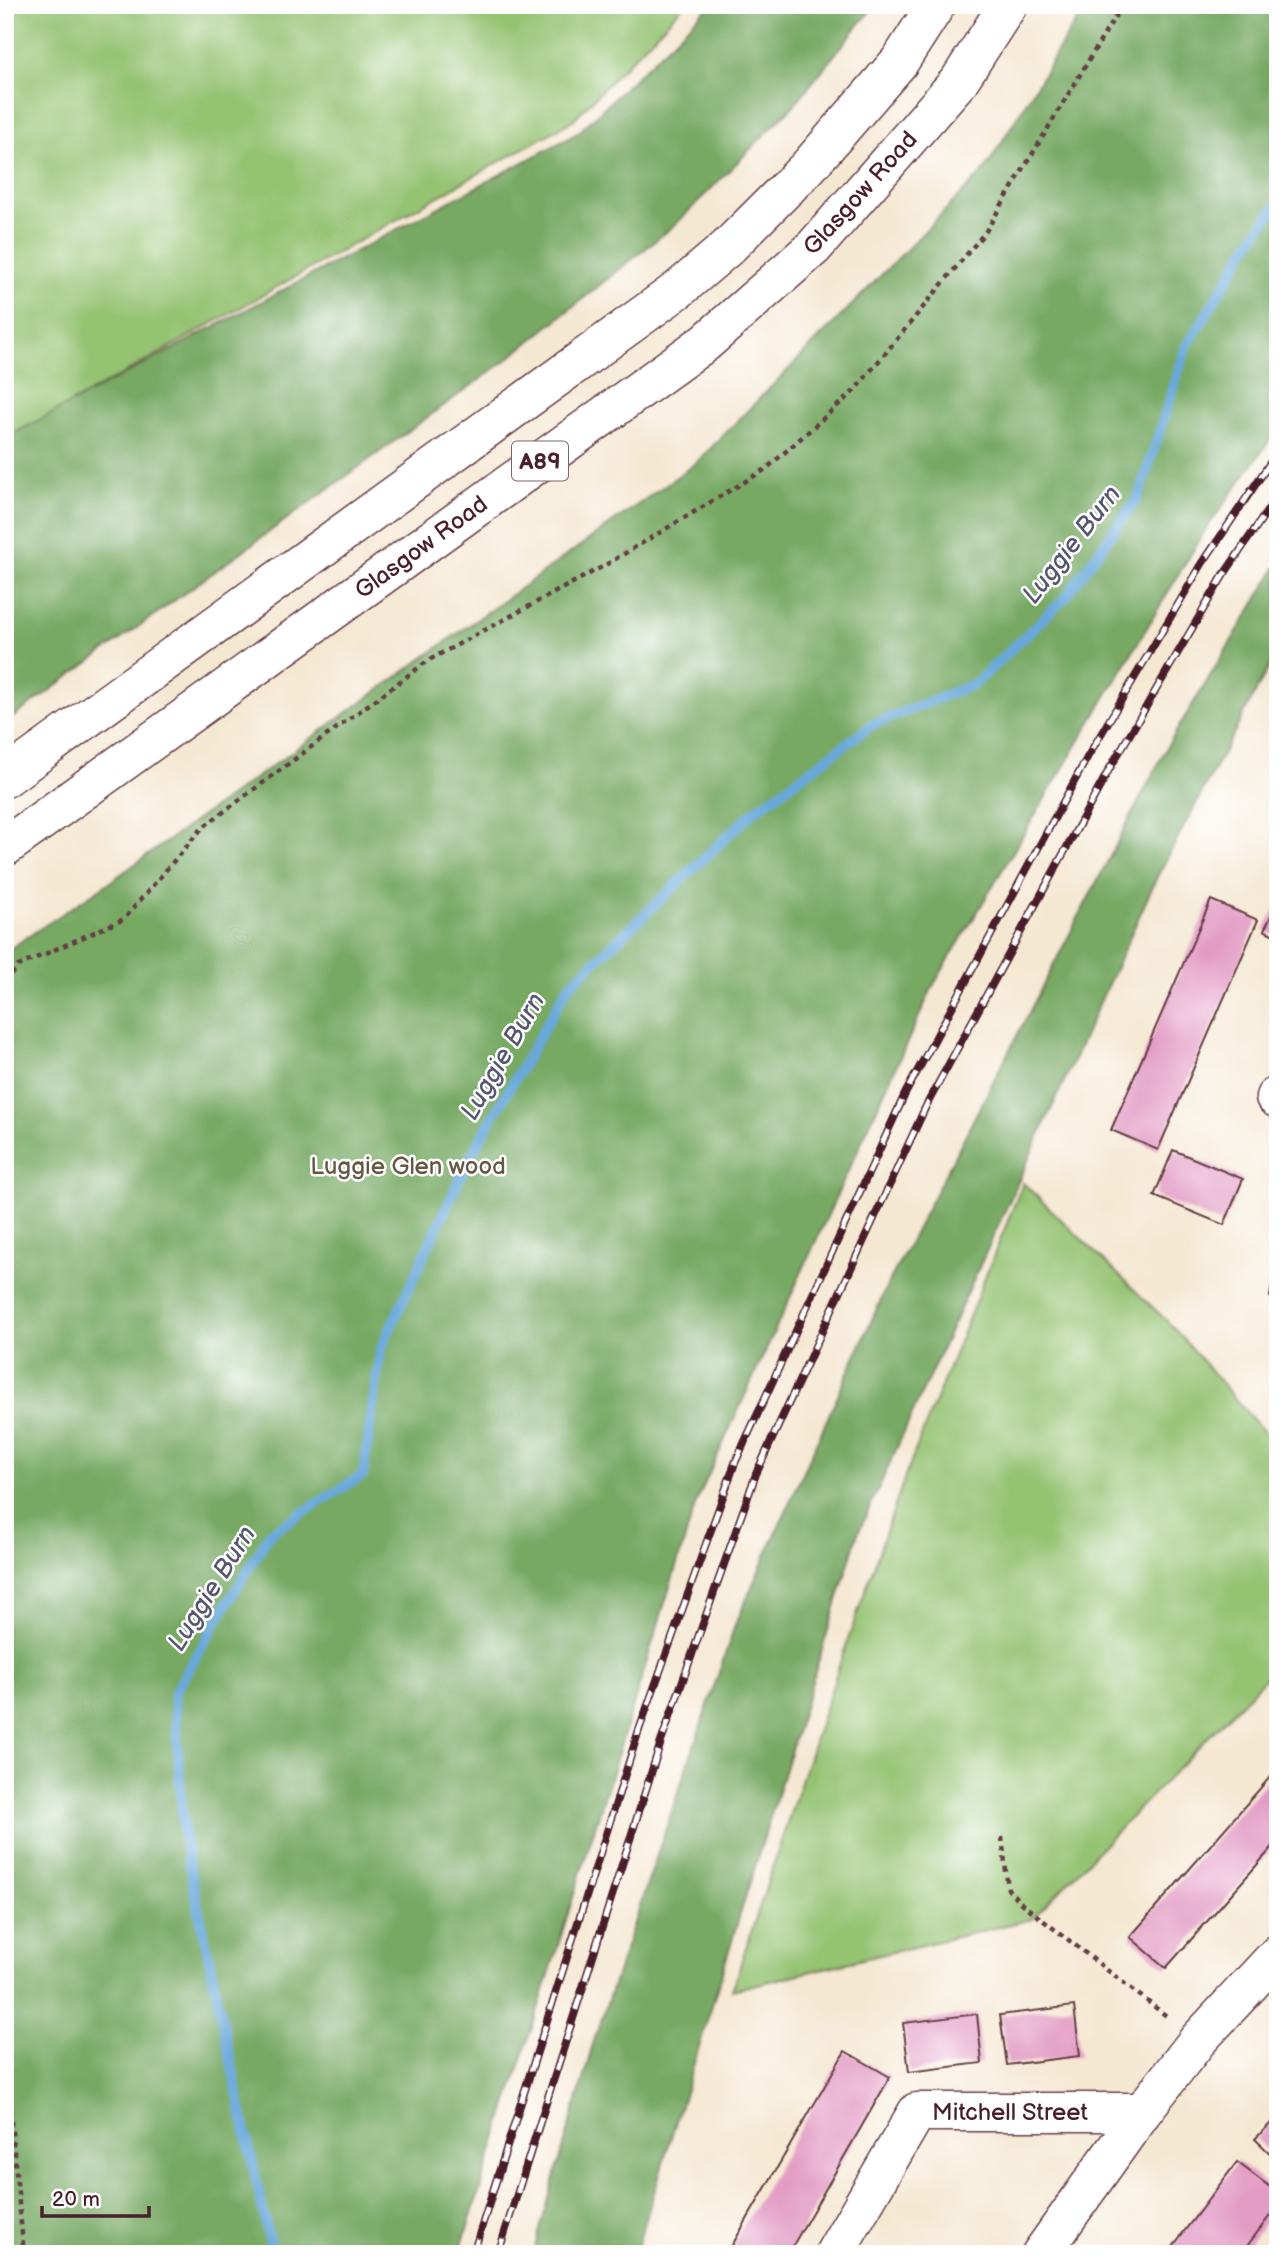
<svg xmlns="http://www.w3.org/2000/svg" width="1283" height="2259" font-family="'Balsamiq Sans',sans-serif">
  <rect width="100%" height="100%" fill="#fff"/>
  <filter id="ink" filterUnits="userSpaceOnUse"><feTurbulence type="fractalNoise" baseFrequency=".0143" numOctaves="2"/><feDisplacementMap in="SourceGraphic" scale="14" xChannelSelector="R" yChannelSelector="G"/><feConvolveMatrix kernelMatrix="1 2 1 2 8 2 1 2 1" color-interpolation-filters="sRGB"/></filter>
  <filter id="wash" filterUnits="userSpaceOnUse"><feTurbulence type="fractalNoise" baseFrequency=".00686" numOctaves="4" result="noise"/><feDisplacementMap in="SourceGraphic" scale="28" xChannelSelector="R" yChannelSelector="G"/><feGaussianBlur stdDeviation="1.57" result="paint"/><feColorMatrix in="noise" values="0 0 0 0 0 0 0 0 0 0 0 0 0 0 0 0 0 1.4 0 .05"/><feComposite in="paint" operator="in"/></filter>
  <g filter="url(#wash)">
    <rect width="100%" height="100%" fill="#f5e8d3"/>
    <path fill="#94c372" stroke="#6f714e" stroke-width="2" d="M5,5H684L572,121L5,440Z
      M1023,1183L1170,1324L1278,1448V1665L1032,1919L732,1990L840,1663L906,1474Z"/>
    <path fill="#77a964" stroke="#606448" stroke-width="2" d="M710,5H875L794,105L676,224L504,362L5,723V438L578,133Z
      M1086,5H1278V429L1204,532L933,986L697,1500L541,2000L459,2254H5V952L110,882L696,463L984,171Z
      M1278,565V650L1157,877L858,1533L635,2254H533L594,2041L736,1622L887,1286L1169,743Z"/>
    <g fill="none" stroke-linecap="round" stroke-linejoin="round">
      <path stroke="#68a8db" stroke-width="10" d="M272,2254L184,1841L174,1693L270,1533L363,1475L381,1348L471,1155L568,987L752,813L872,725L976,683L1065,598L1139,496L1186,348L1247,247L1278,203"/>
    </g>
    <g id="blocks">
      <path fill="#e39cc5" d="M1211,900L1258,920L1158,1150L1111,1130Z
        M1278,903V937L1264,930Z
        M1173,1150L1243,1179L1224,1225L1154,1196Z
        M1276,1257H1278V1298L1270,1297Z
        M1278,1768V1841L1166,1968L1130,1937Z
        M1074,2006L1080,2056L1007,2065L1000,2015Z
        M977,2014L982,2063L909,2072L903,2023Z
        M845,2051L890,2077L788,2254H727Z
        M1278,2116V2161L1255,2139Z
        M1237,2162L1278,2193V2205L1241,2254H1167Z"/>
    </g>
  </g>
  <g filter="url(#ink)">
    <use href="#blocks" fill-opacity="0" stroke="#643d44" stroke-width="2"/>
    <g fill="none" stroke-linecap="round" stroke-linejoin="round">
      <defs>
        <path id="minor" d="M1275,1097L1278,1099
          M834,2254L917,2112H1142"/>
        <path id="tertiary" d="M1041,2254L1142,2112L1198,2040L1278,1954"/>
        <path id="primary" d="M5,778L679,289L727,248L808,167L900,61L936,5
          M5,847L706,342L814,247L959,81L1008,5"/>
      </defs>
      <use href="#minor" stroke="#643d44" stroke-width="41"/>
      <use href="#tertiary" stroke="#643d44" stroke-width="41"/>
      <use href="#primary" stroke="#643d44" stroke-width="41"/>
      <path stroke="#643d44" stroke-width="4.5" stroke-dasharray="5 5" stroke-linecap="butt" d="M5,982L18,966L124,919L203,827L429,660L602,567L766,469L854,391L986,231L1122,5
        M1002,1837L1008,1889L1022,1904L1169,2018
        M5,2061L24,2254"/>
      <use href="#minor" stroke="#fff" stroke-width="38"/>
      <use href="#tertiary" stroke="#fff" stroke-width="38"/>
      <use href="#primary" stroke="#fff" stroke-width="38"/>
      <defs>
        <path id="rail" d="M473,2254L639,1730L735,1463L905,1094L1088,756L1202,564L1278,451
          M498,2254L661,1742L756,1474L926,1106L1110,768L1223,576L1278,495"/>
      </defs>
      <use href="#rail" stroke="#4a1f2b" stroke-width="8"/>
      <use href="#rail" stroke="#fff" stroke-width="5" stroke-dasharray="16" stroke-linecap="butt"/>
    </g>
  </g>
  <g text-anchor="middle" stroke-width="5" stroke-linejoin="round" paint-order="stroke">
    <rect fill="#fff" stroke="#80626b" stroke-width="2" x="512" y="441.5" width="56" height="39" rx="5"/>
    <g font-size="23" font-weight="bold" fill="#4a1f2b">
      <text x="540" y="469">A89</text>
    </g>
    <g font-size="24" fill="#4a1f2b" stroke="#fff">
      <text transform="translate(860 193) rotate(-48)" y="8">Glasgow Road</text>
      <text transform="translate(421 547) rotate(-36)" y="8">Glasgow Road</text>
      <text x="1010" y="2120">Mitchell Street</text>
    </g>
    <g font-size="24" fill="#645844" stroke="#fff">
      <text x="408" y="1174">Luggie Glen wood</text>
    </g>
    <g font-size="26" font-style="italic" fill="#565671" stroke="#fff">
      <text transform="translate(1071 544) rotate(-52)" y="9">Luggie Burn</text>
      <text transform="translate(502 1056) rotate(-60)" y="9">Luggie Burn</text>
      <text transform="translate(211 1588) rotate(-58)" y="9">Luggie Burn</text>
    </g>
  </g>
  <rect width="1283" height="2259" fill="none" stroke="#fff" stroke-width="28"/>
  <path d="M42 2206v10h107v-10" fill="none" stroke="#4a1f2b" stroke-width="3.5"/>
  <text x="52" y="2206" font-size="21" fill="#4a1f2b" stroke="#ffffff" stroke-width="5" paint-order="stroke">20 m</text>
</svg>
